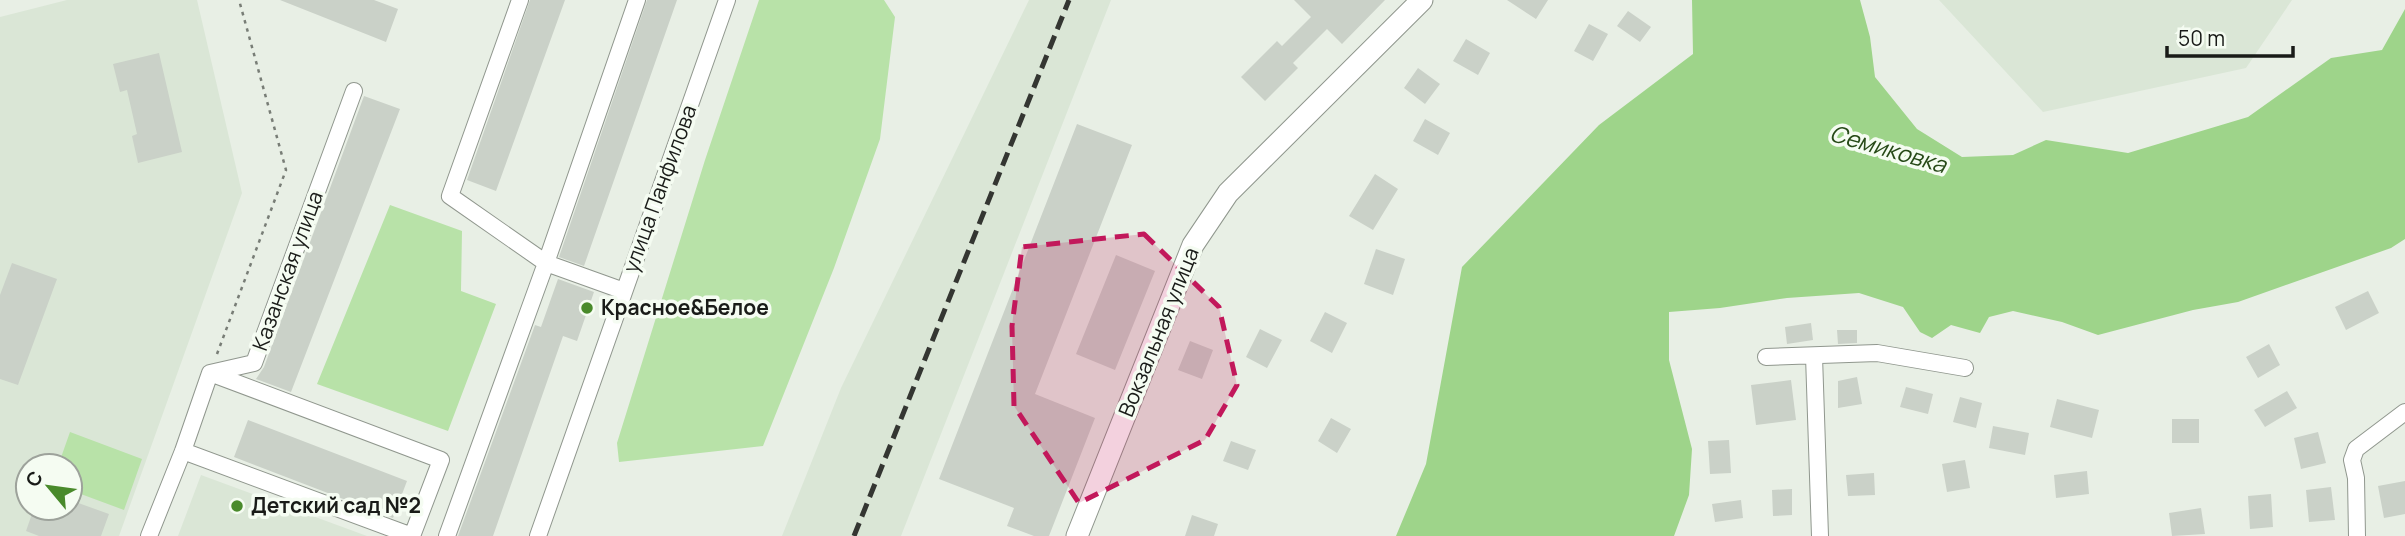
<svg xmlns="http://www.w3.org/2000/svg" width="2405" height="536" font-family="Manrope,sans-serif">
  <rect width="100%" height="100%" fill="#e8efe5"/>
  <path fill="#dae6d6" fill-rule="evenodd" d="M67,0H197L242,193L119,536H0V17ZM28,466H70V508H28Z
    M1029,0H1111L901,536H782L841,388Z
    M1939,0H2292L2246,68L2043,112Z
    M201,475L367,536H178Z"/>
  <path fill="#b8e2a8" d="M759,0H884L895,17L880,139L834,268L763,446L619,462L617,443L705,160Z
    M390,205L462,231L461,291L496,304L448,431L317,384Z
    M70,432L142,459L124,510L70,490V466H58Z"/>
  <path fill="#9ed48a" d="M1692,0H1860L1870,37L1875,77L1917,129L1962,157L2013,155L2046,140L2128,153L2248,117L2331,58L2382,50L2405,9V239L2391,248L2238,302L2193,310L2098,335L2062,322L2013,311L1989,317L1980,333L1951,325L1932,338L1920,332L1903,307L1859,293L1787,298L1720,308L1669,312V360L1692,449L1689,495L1674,536H1396L1426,464L1462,267L1599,125L1693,54Z"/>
  <path fill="#cad1c8" d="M280,0H374L398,9L386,42Z
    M530,0H565L496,191L467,180Z
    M647,0H677L584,266L559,257Z
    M1294,0H1385L1342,44L1327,29L1293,63L1298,68L1265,101L1241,77L1277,41L1282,46L1311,17Z
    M1507,0H1548L1536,19Z
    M1628,11L1651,27L1640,42L1617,26Z
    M1589,24L1608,34L1593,61L1574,51Z
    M1466,39L1490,53L1478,75L1453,61Z
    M159,53L182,152L138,163L132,136L137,134L127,90L120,92L113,64Z
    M1418,68L1440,84L1425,104L1404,88Z
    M364,96L400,109L291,392L256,379L264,367Z
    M1425,119L1450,133L1438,155L1413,141Z
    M1077,124L1132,145L1035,394L1095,418L1049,536H1034L1007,526L1014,508L939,479Z
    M1375,174L1398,189L1373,230L1349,216Z
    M1376,249L1405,259L1393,295L1364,284Z
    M1116,255L1155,271L1115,370L1076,354Z
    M12,263L57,279L18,385L0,379V295Z
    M558,279L594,292L577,341L563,336L493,536H458L535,325L541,327Z
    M2368,291L2379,313L2346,330L2335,307Z
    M1325,312L1347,323L1332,353L1310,341Z
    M1811,323L1813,340L1787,344L1785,327Z
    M1260,329L1282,340L1267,368L1246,357Z
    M1837,330H1857V343L1838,344Z
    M1190,341L1213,350L1202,379L1178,370Z
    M2269,344L2280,365L2258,378L2246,357Z
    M1857,377L1862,404L1838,408V381Z
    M1791,380L1796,420L1756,425L1751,385Z
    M1906,387L1933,394L1928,414L1900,407Z
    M2287,391L2297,408L2265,427L2254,410Z
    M1960,397L1982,403L1976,428L1953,422Z
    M2057,399L2099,410L2092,438L2050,427Z
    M1331,418L1351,429L1337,453L1318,441Z
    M2172,419H2199V443H2172Z
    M248,420L407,481L393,518L234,457Z
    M1993,426L2029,433L2025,455L1989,448Z
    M2318,432L2326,463L2301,469L2294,438Z
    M1729,440L1731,473L1710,474L1708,441Z
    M1231,441L1256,450L1248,470L1223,461Z
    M1965,460L1970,488L1947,492L1942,464Z
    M2087,471L2089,494L2056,498L2054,475Z
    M1874,473L1875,495L1848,496L1846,475Z
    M2405,481V514L2384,518L2378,486Z
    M2331,487L2335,520L2309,522L2306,490Z
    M1792,489V515L1773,516L1772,490Z
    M2271,494L2273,527L2250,529L2248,496Z
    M70,500L109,514L101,536H39L26,531L34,508H70Z
    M1741,500L1743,518L1715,522L1712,504Z
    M2201,508L2205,534L2172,536L2169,513Z
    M1192,515L1218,524L1214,536H1185Z"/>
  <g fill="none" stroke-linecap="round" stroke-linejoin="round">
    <defs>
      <path id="minor" d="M520,0L450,196L546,263L637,0
        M1814,356L1820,536
        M1766,357L1877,353L1965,368
        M210,373L254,363L354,91
        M183,451L412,536L441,460L210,373
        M149,536L183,451L210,373
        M447,536L546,263L624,291
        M538,536L727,0
        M2357,536L2356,478L2352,460L2356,449L2405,412"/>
      <path id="major" d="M1077,536L1193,245L1228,193L1422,0"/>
    </defs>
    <use href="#minor" stroke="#90978e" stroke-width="18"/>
    <use href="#major" stroke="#90978e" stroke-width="23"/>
    <path stroke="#787d76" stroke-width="2.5" stroke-dasharray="3.5 5" stroke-linecap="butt" d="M217,354L286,170L239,0"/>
    <use href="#minor" stroke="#fff" stroke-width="16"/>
    <use href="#major" stroke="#fff" stroke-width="21"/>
    <path stroke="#343632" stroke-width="5" stroke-dasharray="14 7" stroke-linecap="butt" d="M854,536L1069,0"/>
  </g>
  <path fill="#c2185b" fill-opacity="0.2" stroke="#c2185b" stroke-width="5" stroke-dasharray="14 9" stroke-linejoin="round" d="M1144,234L1219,307L1237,385L1205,440L1079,503L1014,406L1012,326L1022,247Z"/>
  <g fill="#498a2b" stroke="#f5fcf2" stroke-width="2.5">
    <circle cx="587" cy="308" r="7"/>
    <circle cx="237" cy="506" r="7"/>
  </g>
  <g text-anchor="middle" stroke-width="7" stroke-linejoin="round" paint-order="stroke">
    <g font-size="21" fill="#191b18" stroke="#f5fcf2">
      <text transform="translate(660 189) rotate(-70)" y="7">улица Панфилова</text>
      <text transform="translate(288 271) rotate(-70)" y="7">Казанская улица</text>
      <text transform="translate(1159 332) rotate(-68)" y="7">Вокзальная улица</text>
    </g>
    <g font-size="21" font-weight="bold" fill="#191b18" stroke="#f5fcf2" text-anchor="start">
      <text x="601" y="315">Красное&amp;Белое</text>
      <text x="251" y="513">Детский сад №2</text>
    </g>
    <g font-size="23" font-style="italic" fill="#274a18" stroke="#f5fcf2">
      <text transform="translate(1888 149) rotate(16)" y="8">Семиковка</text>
    </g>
  </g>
  <g transform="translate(49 487) rotate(299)"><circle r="33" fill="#f5fcf2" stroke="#9da29b" stroke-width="2"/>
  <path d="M0-5L12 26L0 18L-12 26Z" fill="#498a2b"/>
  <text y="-10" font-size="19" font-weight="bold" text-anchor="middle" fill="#191b18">С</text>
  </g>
  <path d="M2167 46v10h126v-10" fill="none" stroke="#191b18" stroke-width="3.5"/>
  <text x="2178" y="46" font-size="21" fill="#191b18" stroke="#f5fcf2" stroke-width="5" paint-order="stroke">50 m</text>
</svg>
